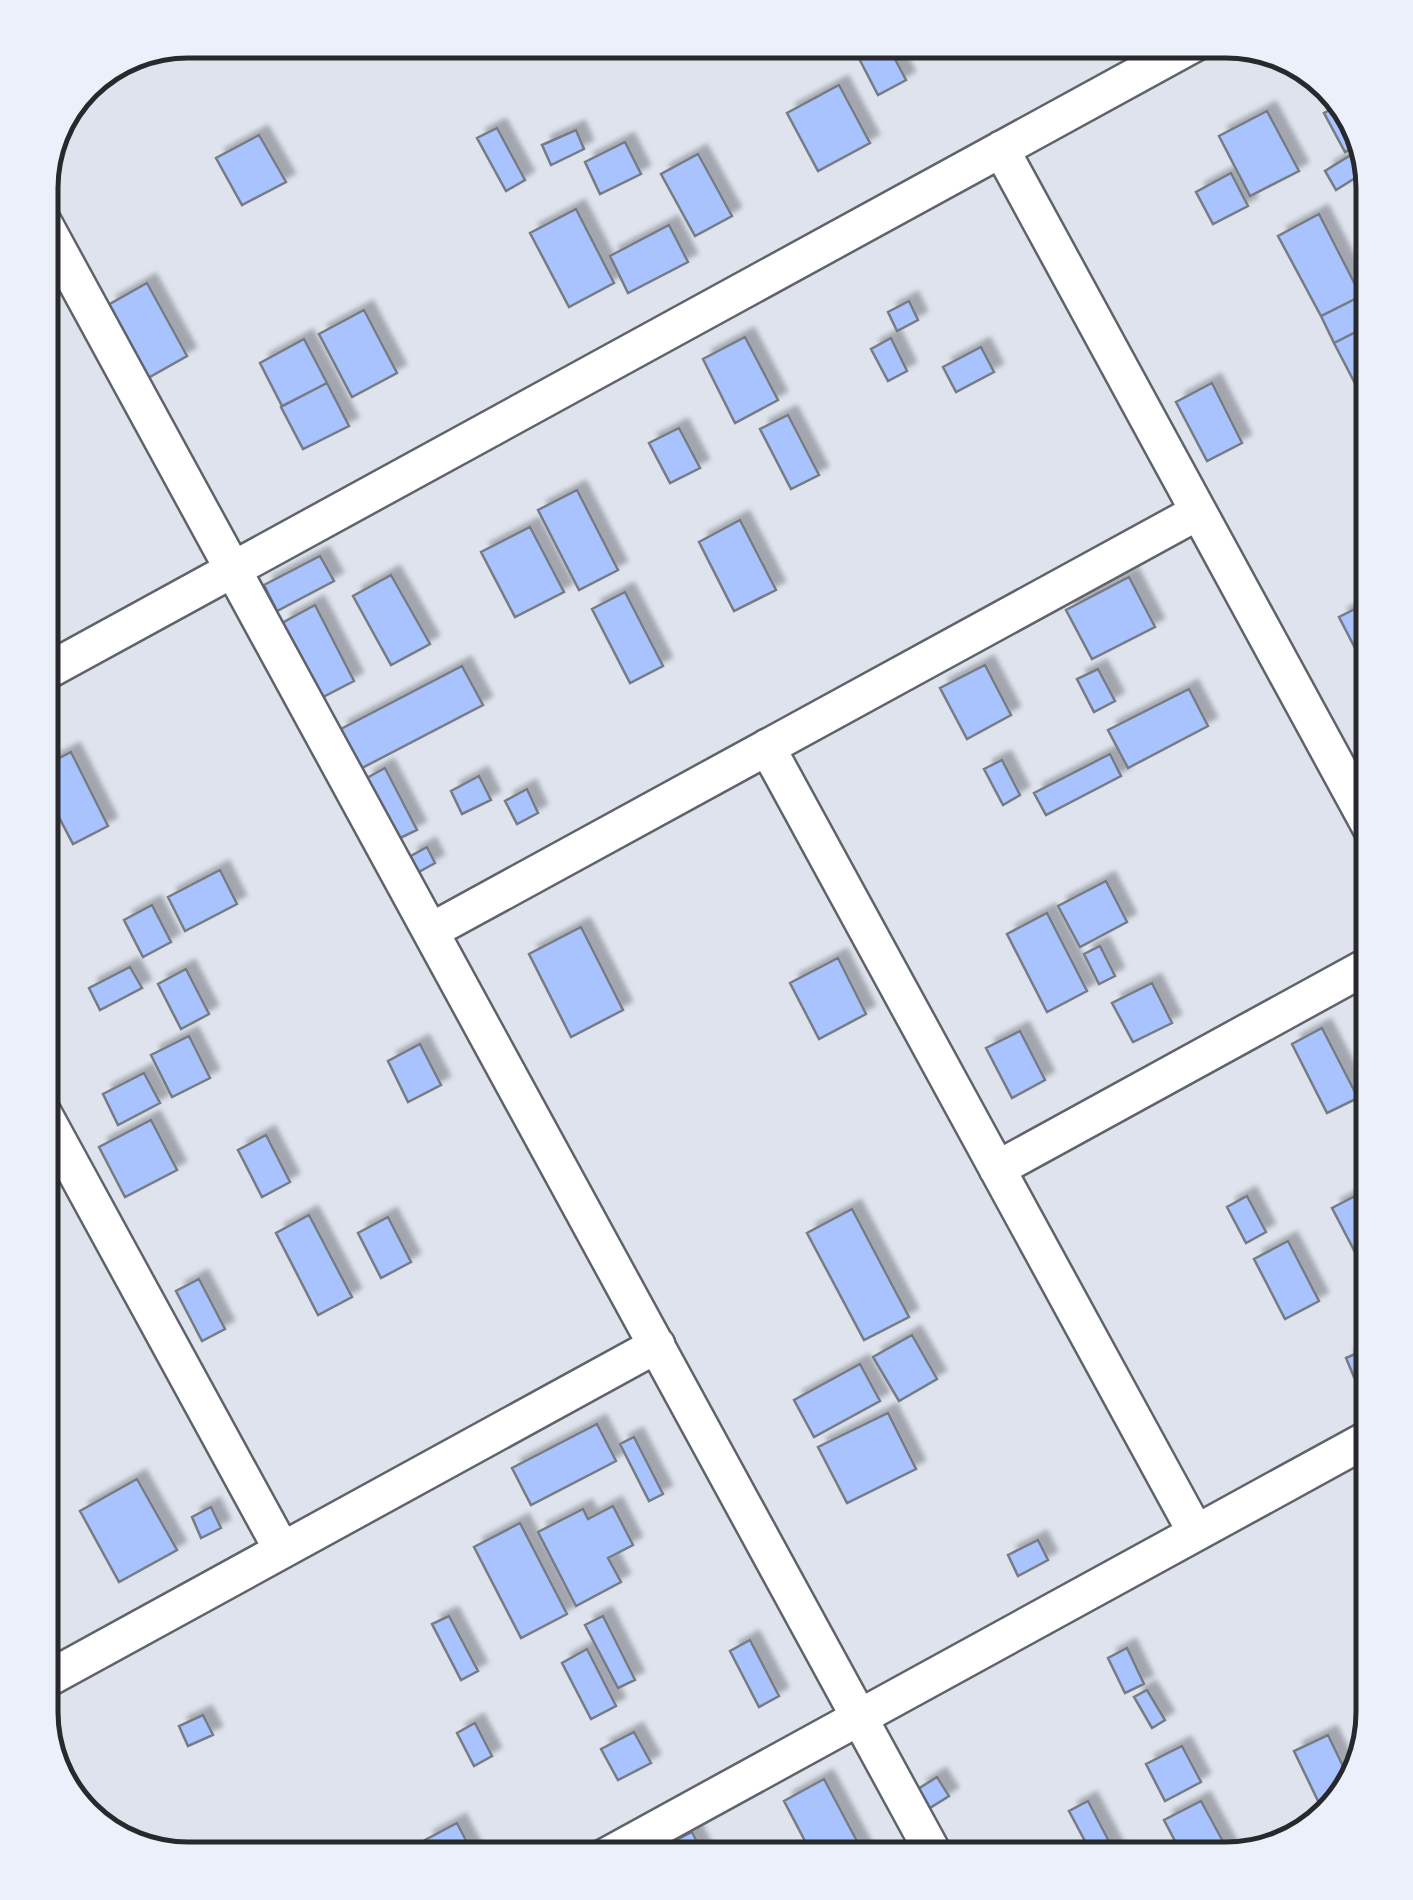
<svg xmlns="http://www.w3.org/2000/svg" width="1413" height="1900" font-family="'IBM Plex Sans',sans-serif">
  <defs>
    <filter id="shadow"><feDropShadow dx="9" dy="-9" stdDeviation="2.5" flood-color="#0004"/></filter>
  </defs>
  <rect width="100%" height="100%" fill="#dee3ed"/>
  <path fill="#a8c3fe" stroke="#777c84" stroke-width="2.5" filter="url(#shadow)" d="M743,40H780L751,55Z
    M856,40H885L906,80L878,95L851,43Z
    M839,85L870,143L818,171L787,113Z
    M1343,103L1353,113L1361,144L1345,152L1324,113Z
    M1267,111L1299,171L1250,196L1219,136Z
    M497,128L525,180L506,191L477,138Z
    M576,130L584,149L551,165L542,145Z
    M259,135L286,182L242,205L216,158Z
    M625,142L641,174L600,194L585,162Z
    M1362,148L1368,170L1336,190L1325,171Z
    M698,154L732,216L695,236L661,174Z
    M1231,173L1248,206L1213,224L1196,192Z
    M576,209L614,283L569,307L530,233Z
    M1319,214L1361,296L1321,316L1278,236Z
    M669,225L688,262L628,293L610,256Z
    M147,283L187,356L148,378L108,305Z
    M1373,290V323L1334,343L1321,316Z
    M909,301L918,320L897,331L888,312Z
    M364,310L397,373L352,397L319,334Z
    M1372,324L1373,326V418L1334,343Z
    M745,337L778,400L735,423L703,359Z
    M891,338L907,371L888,381L871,349Z
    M304,339L327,383L282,406L260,363Z
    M981,347L994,372L956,392L943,367Z
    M327,383L349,426L303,449L281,407Z
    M1212,383L1242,443L1207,461L1176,402Z
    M788,415L819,475L791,489L760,429Z
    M679,428L700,468L670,483L649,443Z
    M577,490L618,570L579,590L538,510Z
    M740,520L776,590L734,611L699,542Z
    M530,527L564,592L515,617L481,552Z
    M320,556L334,581L277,611L264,585Z
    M391,575L430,644L391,665L353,596Z
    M1129,577L1155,627L1092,659L1066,610Z
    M625,592L663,666L630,683L592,609Z
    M1373,600V639L1355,648L1339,617Z
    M315,605L354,681L321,698L282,623Z
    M985,665L1011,715L967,739L940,688Z
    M462,666L483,705L360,769L339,730Z
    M1098,669L1115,701L1094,712L1077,679Z
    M1189,689L1208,726L1128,768L1108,730Z
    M71,752L108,826L73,844L40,781V768Z
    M1110,754L1121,776L1046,815L1034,793Z
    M1002,760L1020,795L1003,805L984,769Z
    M385,768L417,830L396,840L365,779Z
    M479,776L491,800L462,814L451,791Z
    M527,789L538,813L517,824L505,801Z
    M427,847L435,863L417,873L409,857Z
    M220,870L237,904L185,931L168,897Z
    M1106,881L1127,922L1080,947L1058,906Z
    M152,905L171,942L143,957L124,920Z
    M1047,913L1087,991L1047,1012L1007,934Z
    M581,927L623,1010L571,1037L529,954Z
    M1100,946L1115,976L1099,984L1084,954Z
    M838,958L866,1014L819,1039L790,983Z
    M130,967L142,988L100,1010L89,988Z
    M186,969L209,1014L181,1029L158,984Z
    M1152,983L1172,1023L1133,1042L1112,1003Z
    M1322,1028L1358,1098L1327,1113L1292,1044Z
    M1020,1031L1045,1080L1012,1098L986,1048Z
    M189,1036L210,1078L172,1097L151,1055Z
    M420,1044L441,1085L408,1102L388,1061Z
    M144,1073L160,1103L118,1125L103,1094Z
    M151,1120L177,1170L125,1197L99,1147Z
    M266,1135L290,1182L262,1197L238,1150Z
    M1363,1192L1373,1211V1274L1368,1277L1332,1208Z
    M1247,1196L1266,1232L1246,1243L1227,1207Z
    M852,1209L909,1317L864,1340L807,1233Z
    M309,1215L352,1297L318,1315L276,1233Z
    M388,1217L411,1262L381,1278L358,1233Z
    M1288,1241L1319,1301L1285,1319L1254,1259Z
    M199,1279L225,1329L202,1341L176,1291Z
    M912,1335L937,1379L899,1401L873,1357Z
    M1373,1346V1369L1354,1377L1346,1358Z
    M860,1364L880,1401L814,1437L794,1400Z
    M888,1413L916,1469L847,1503L818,1447Z
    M597,1424L616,1461L531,1505L512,1468Z
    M634,1437L663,1494L649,1501L620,1444Z
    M137,1479L177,1550L119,1582L80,1511Z
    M613,1506L633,1545L608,1558L621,1582L576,1606L538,1532L583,1509L588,1519Z
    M211,1507L221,1528L201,1538L192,1517Z
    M520,1523L567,1614L521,1638L474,1547Z
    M1038,1540L1048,1560L1018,1576L1008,1555Z
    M449,1616L478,1671L461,1680L432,1624Z
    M603,1616L635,1680L618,1688L585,1625Z
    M750,1640L779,1696L759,1707L730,1651Z
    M1127,1648L1144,1684L1125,1693L1108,1658Z
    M587,1649L616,1706L591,1719L562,1663Z
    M1147,1690L1165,1720L1152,1728L1134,1697Z
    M203,1715L213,1735L188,1746L179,1726Z
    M475,1723L492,1756L474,1766L457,1733Z
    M634,1732L651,1763L618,1780L601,1749Z
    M1328,1735L1353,1787L1319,1803L1294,1751Z
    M1182,1746L1201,1782L1165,1801L1146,1764Z
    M937,1777L949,1796L930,1808L918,1789Z
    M824,1779L867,1860H815L784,1801Z
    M1088,1801L1115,1853L1101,1860H1095L1069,1811Z
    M1201,1801L1232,1858L1185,1860L1164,1820Z
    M457,1823L475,1858L435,1860L425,1840Z
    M692,1832L706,1860H664L659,1849Z"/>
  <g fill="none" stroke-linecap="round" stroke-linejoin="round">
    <defs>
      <path id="street" d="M1001,149L1373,832
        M40,216L937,1860
        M40,675L1201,40
        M767,747L1196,1533
        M431,931L1198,512
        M40,1107L282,1550
        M997,1169L1373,963
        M40,1683L657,1345
        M599,1860L1373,1436"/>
    </defs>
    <use href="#street" stroke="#5f636b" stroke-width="40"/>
    <use href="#street" stroke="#fff" stroke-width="35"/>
  </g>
  <path d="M0 0H1413V1900H0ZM188 58H1226A130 130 0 0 1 1356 188V1712A130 130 0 0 1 1226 1842H188A130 130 0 0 1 58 1712V188A130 130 0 0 1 188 58Z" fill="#ecf0fa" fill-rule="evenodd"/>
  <path fill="none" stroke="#27292c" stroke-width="5" d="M188 58H1226A130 130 0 0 1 1356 188V1712A130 130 0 0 1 1226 1842H188A130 130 0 0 1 58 1712V188A130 130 0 0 1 188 58Z"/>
</svg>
